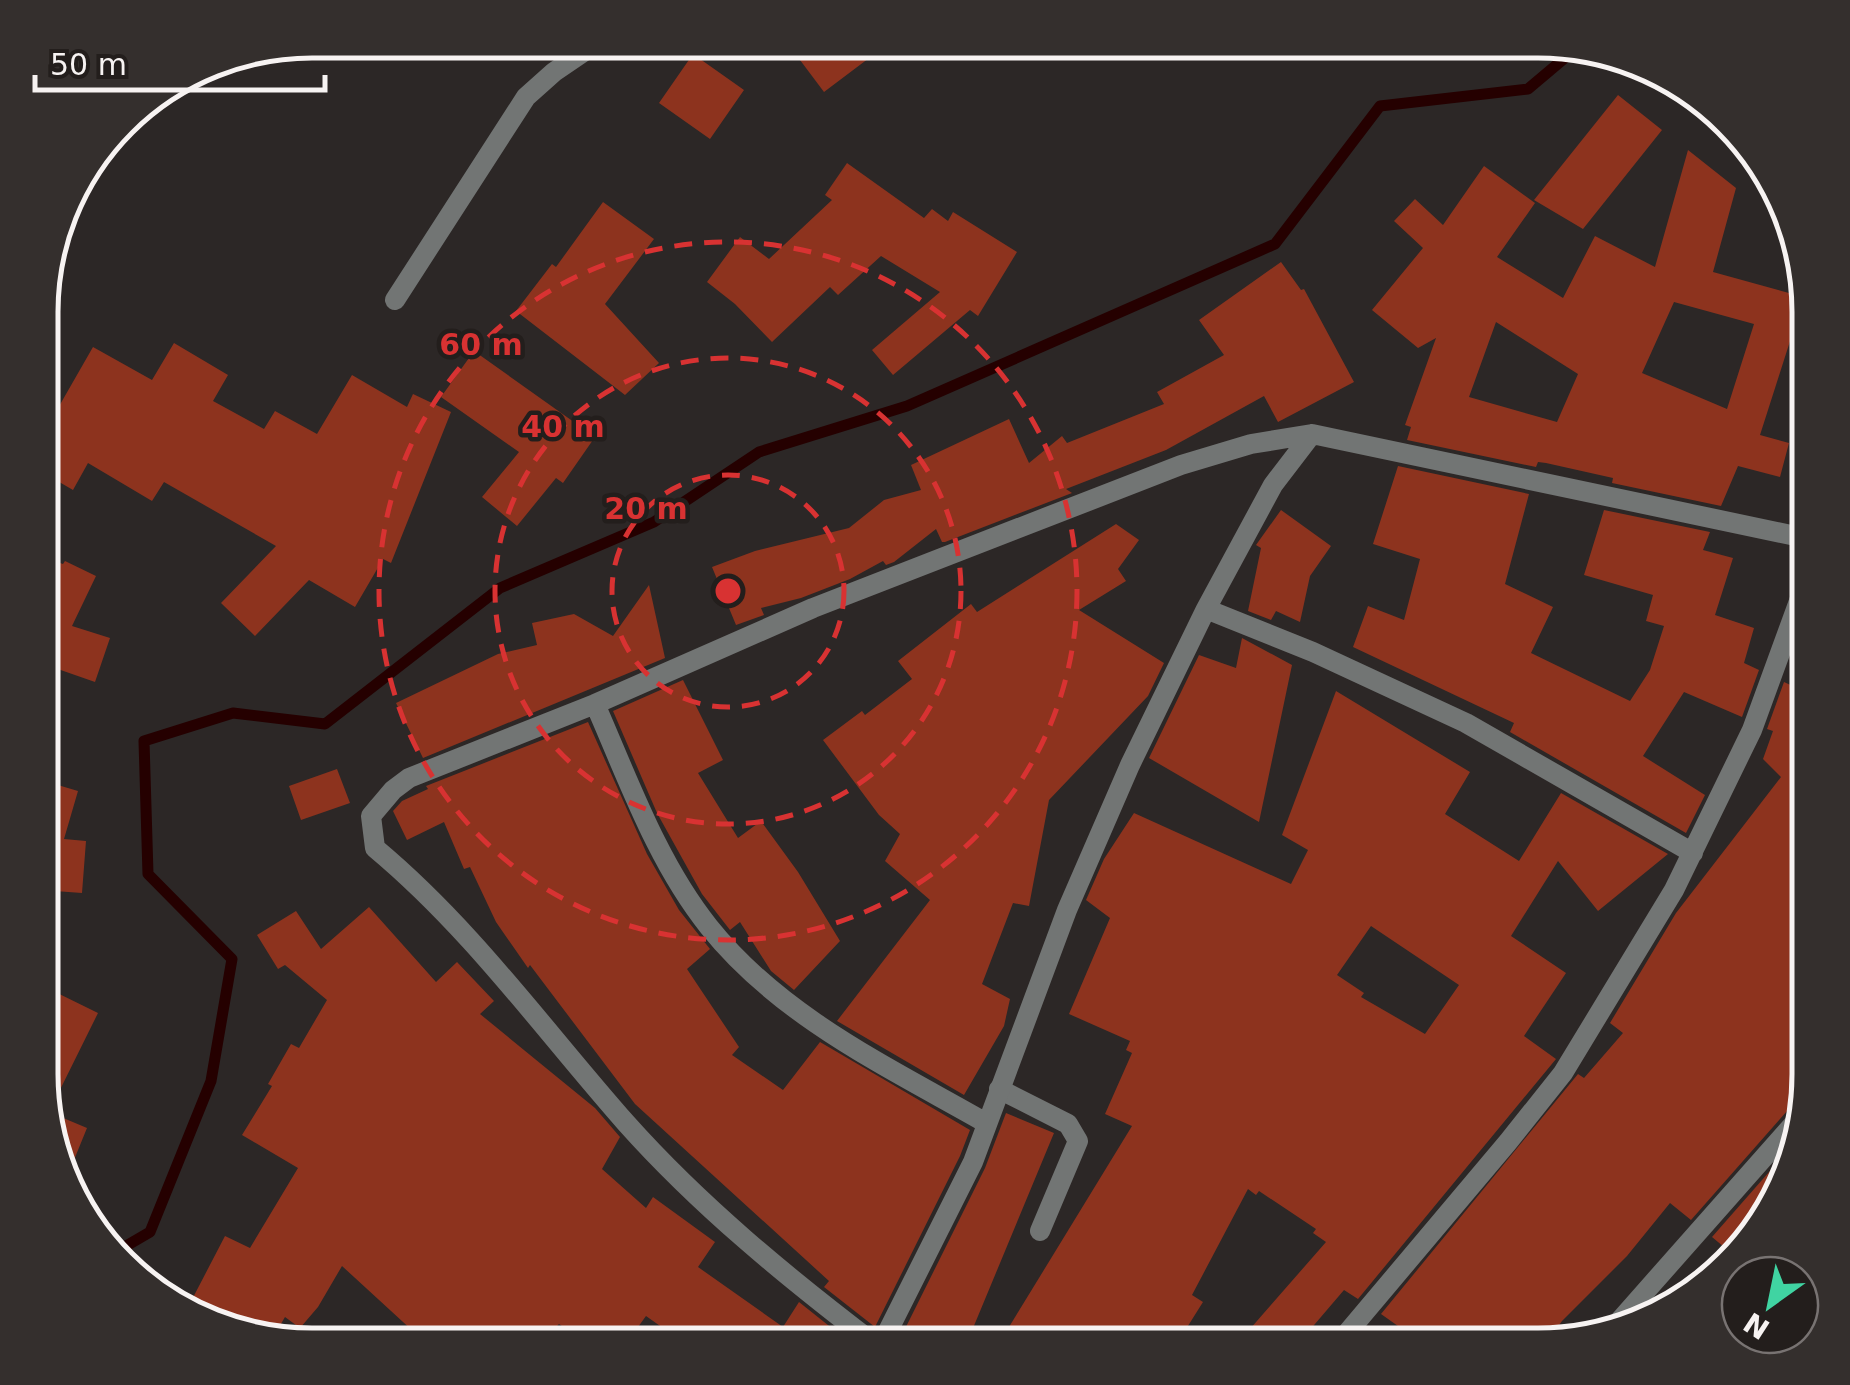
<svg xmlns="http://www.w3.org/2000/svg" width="1850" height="1385" font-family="'DejaVu Sans',sans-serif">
  <rect width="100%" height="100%" fill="#2c2726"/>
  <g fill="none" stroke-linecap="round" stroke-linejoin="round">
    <path stroke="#250000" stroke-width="11" d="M114,1253L150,1232L211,1081L232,959L148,874L144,741L233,713L325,724L500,588L654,522L759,452L907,406L1275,244L1380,106L1528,89L1579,46"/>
  </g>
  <path fill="#8d331e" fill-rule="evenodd" d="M785,40H893L824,92Z
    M693,54L744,90L710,139L659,103Z
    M1618,95L1662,130L1583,229L1534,200Z
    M1688,150L1736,188L1713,272L1807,298L1810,340L1792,335L1760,435L1789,443L1780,477L1738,466L1721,506L1612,483L1613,478L1546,463L1538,462L1536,467L1407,440L1411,427L1405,425L1436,338L1418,348L1372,310L1423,248L1394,221L1415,199L1443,225L1484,166L1535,203L1497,257L1563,298L1595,236L1655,267ZM1674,302L1754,324L1727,409L1642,373ZM1496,322L1578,374L1557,422L1469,397Z
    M847,163L924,218L932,209L948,221L953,212L1017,252L978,316L970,310L893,375L872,350L940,292L881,256L838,295L830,287L772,342L735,304L707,282L740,237L769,259L832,200L825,195Z
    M603,202L654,239L605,304L659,363L625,395L516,311L552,264L556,267Z
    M1281,262L1301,290L1304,289L1354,382L1278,422L1264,396L1166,450L1066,489L1072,493L945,542H942L936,529L894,562L886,565L883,561L850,579L801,598L761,608L764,615L736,625L712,567L755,551L849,528L884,500L921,490L911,465L1009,419L1029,463L1062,436L1067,443L1164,404L1157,392L1224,355L1199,320Z
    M174,343L228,375L213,401L264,429L275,411L317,434L352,375L407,407L413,394L451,412L391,563L383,559L355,607L309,580L255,636L221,603L276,546L164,482L152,501L88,463L73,490L42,472V436L93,347L152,380Z
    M474,351L595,437L563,483L556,478L517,526L482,497L519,452L441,397Z
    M1398,466L1529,494L1505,584L1553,607L1531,653L1630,701L1650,670L1664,626L1646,621L1653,595L1584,575L1604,510L1710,532L1703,550L1733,558L1715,615L1754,628L1744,663L1759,670L1742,717L1684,692L1643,756L1705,795L1686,833L1510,732L1514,723L1353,647L1368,606L1404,620L1420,559L1373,544Z
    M1281,510L1331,546L1310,576L1300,622L1276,611L1271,620L1248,611L1261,548L1256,545Z
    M1116,524L1139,540L1118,569L1126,581L1079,610L1164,663L1148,696L1049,800L1029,906L1013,903L982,984L1010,999L1004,1026L964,1095L837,1021L930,900L885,861L900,834L879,815L823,740L862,711L865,715L912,679L898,661L971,604L977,612Z
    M42,557L63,564L65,561L96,576L72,626L110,638L95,682L52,667L42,688Z
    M649,585L665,658L423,758L396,703L498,654L537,645L532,623L574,614L613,636Z
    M1242,638L1292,665L1259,822L1149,758L1199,655L1236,668Z
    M683,680L723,760L698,773L738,838L761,821L798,872L840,941L794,990L771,971L740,922L730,930L702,894L657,813L613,711Z
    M1784,682L1810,694L1809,949L1792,974L1809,987L1808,1098L1795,1102L1691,1220L1670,1203L1627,1256L1562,1321L1546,1343L1395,1345L1405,1331L1381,1314L1578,1074L1584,1078L1623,1033L1610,1023L1676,913L1781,777L1763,759L1773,731L1767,729Z
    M1336,691L1470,772L1445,814L1519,861L1561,793L1668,854L1598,911L1558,861L1511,936L1566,973L1524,1036L1556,1059L1358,1299L1344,1290L1297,1345H1236L1326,1242L1313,1233L1316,1229L1259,1191L1256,1195L1248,1189L1192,1295L1203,1302L1176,1345H998L1132,1126L1105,1114L1132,1053L1126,1050L1130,1041L1069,1014L1110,918L1086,900L1104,859L1134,813L1291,884L1308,850L1282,835ZM1371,926L1459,985L1425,1034L1361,997L1364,993L1337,975Z
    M588,722L647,854L679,910L710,949L687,969L739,1047L732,1055L783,1090L820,1042L970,1130L960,1156L875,1327L824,1287L829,1281L635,1104L530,965L528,968L496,922L470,867L464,869L444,822L407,840L393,811L402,801L428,789L426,786Z
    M337,769L350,803L301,820L289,786Z
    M41,780L78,791L64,839L86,841L82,893L41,890Z
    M369,907L436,982L457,962L494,1001L480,1014L595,1108L620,1137L602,1169L646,1208L653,1197L715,1242L698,1267L783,1327L799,1302L853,1345H687L646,1316L625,1345H588L559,1324L539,1345L427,1344L342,1266L318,1307L300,1328L285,1317L272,1339L208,1325L186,1311L225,1236L250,1248L298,1168L242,1135L272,1086L268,1084L291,1044L299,1048L327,1000L285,965L278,969L257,935L296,911L321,949Z
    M41,985L98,1013L49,1112L87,1128L65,1182L41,1092Z
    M1006,1113L1054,1133L966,1345H897L985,1168Z
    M1798,1139L1790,1177L1743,1252L1736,1257L1712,1237Z"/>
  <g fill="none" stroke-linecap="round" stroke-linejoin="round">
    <path stroke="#727574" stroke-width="20" d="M999,1089L1068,1124L1078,1141L1040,1231"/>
    <path stroke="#727574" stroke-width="20" d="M395,300L526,97L554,72L601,40
      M1206,609L1313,652L1466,723L1693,853
      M595,704C628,779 657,862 709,927C781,1017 888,1067 986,1123
      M1614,1327L1805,1111
      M876,1345C788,1278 700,1206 626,1123C543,1029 472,929 375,848L371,816L393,790L409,778L595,704L813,608L1181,465L1251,444L1312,434L1810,539
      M881,1345L973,1162L1067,910L1130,765L1206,609L1273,485L1312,434
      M1337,1345L1508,1142L1563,1073L1674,890L1752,730L1810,571"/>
  </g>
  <g fill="none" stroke="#d83232" stroke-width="5" stroke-dasharray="18 12">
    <circle cx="728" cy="591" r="116"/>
    <circle cx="728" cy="591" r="233"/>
    <circle cx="728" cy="591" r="349"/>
  </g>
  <path d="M0 0H1850V1385H0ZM312 58H1538A254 254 0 0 1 1792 312V1074A254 254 0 0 1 1538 1328H312A254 254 0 0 1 58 1074V312A254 254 0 0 1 312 58Z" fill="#342f2d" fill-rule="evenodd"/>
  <path fill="none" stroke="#f7f3f2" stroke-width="5" d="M312 58H1538A254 254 0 0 1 1792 312V1074A254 254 0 0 1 1538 1328H312A254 254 0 0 1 58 1074V312A254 254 0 0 1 312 58Z"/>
  <circle cx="728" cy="591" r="15" fill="#d83232" stroke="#231e1c" stroke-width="5"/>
  <g font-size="30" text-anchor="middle" font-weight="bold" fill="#d83232" stroke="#231e1c" stroke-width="9" stroke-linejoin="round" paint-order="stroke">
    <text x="481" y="355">60 m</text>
    <text x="563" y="437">40 m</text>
    <text x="646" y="519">20 m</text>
  </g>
  <g transform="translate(1770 1305) rotate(213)"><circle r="48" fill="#231e1c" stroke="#787372" stroke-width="2.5"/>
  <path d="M0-8L18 38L0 25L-18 38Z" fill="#40d4a2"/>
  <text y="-15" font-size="28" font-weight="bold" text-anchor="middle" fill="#f7f3f2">N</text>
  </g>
  <path d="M35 75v15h290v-15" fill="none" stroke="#f7f3f2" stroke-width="5"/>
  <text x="50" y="75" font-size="30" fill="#f7f3f2" stroke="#231e1c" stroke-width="8" paint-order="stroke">50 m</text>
</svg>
